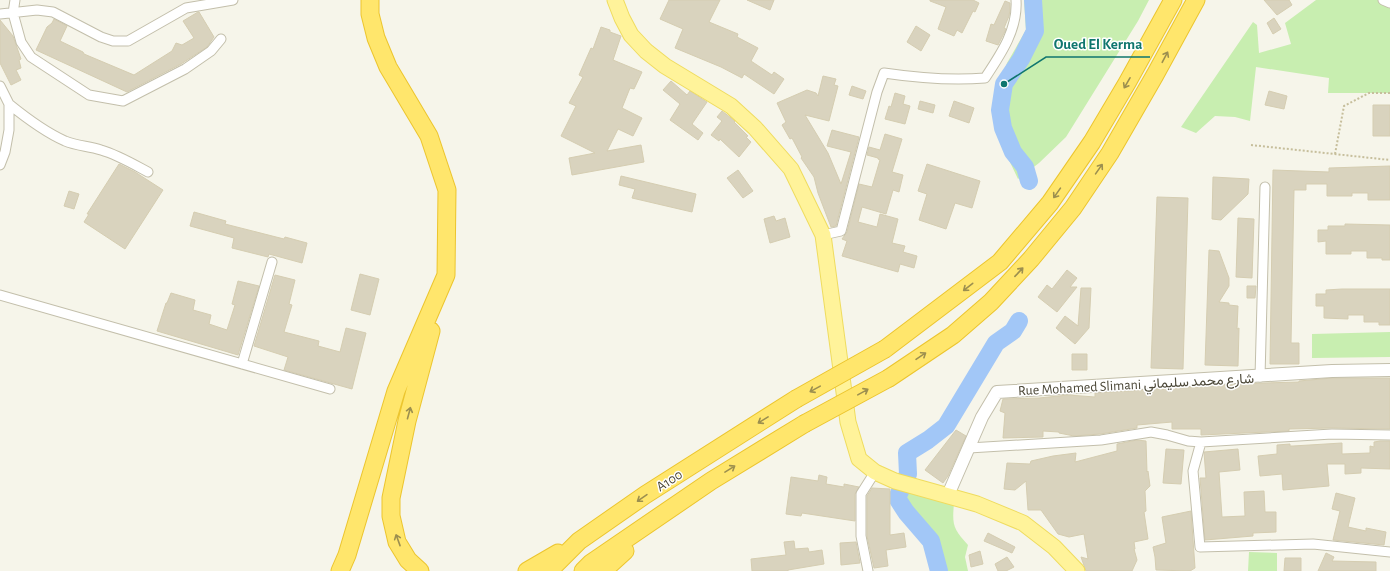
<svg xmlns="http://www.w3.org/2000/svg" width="1390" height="571" font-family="'Alegreya Sans',Vazirmatn,sans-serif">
  <rect width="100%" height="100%" fill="#f6f5ea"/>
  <path fill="#c8eeb0" d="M1024,0H1149L1138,21L1066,137L1039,163L1018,179L999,139L996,95L1007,63L1026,30Z
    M1316,0H1390V93H1328L1329,78L1256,67L1250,121L1235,117L1215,116L1196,133L1181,127L1253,22L1257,25L1259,53L1291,44L1285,23Z
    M1390,332V357L1312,358V334Z
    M903,491L954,503C952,525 953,529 968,545L965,557L968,571H943L930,529L911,513L903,498Z
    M1249,552L1277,553V571H1248Z"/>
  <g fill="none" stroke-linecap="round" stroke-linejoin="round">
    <path stroke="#a2c7f7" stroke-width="18" d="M1029,181L1025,167L1013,152L1003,128L1000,110L1004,84L1021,59L1035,31L1033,0
      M939,571L931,541L906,512L897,498L908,474L907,453L928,440L946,426L996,343L1013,331L1019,321"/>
  </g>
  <path fill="#d9d3be" stroke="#d5cdb1" d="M669,0H720L709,22L738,34L737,37L758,48L751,61L772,75L774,72L784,79L774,94L744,74L742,78L721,67L675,48L683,29L660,19Z
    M747,0H774L770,10Z
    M930,0H973L979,3L975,12L973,11L962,33L957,30L954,36L938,29L946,7L930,1Z
    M1264,0H1289L1292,5L1277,15Z
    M1005,1L1010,3V10L1009,16L1004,28L1006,29L998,45L986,41L991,24L994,25Z
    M198,12H199L214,37L207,47L181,64L127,92L36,50L47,27L52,23L54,19L67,26L60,41L83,52L84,54L134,75L172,51L176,43L182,45L194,38L183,21Z
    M1274,18L1281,29L1273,34L1267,23Z
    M0,20L13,36L21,59L19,60L21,68L16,70L21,80L11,85L0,63Z
    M916,26L930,35L921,51L907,42Z
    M601,27L610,30V32L621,36L613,60L642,72L634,89L630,88L622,108L642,118L633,136L618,129L607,151L641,145L644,162L572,175L569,158L595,153L561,136L576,106L569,103L583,77L579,75L591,48L593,49Z
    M823,76L836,79L834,85L838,86L829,121L805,115L828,153L841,184L851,152L827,146L832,130L859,137L836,226L831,227L818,193L814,177L801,158L802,157L792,138L790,139L782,125L786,122L777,103L807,90L816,93L818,96Z
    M671,81L687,95L690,91L707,102L692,124L703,133L698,140L670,120L680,104L663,90Z
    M852,86L866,91L863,99L849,95Z
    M1269,91L1287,96L1284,109L1265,105Z
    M895,93L905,96L903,104L910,106L905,124L885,119L889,106L891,107Z
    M920,101L935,105L933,113L918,109Z
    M954,101L974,108L969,123L949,116Z
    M1373,105H1390V136H1373Z
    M722,111L735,121L734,122L748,136L746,137L751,142L739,157L720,139L719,141L711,135L722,121L717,117Z
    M885,134L902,139L892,172L903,175L899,192L893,190L886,214L862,207L858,222L877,227L880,214L898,219L892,243L905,246L903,252L917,256L914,268L900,264L898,272L842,256L847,241L842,239L847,232L859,184L872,187L880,160L878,159V158L867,155L869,147L880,150Z
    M119,164L135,172L163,190L125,249L84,222L89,214H87Z
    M927,164L980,181L972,208L955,203L946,229L919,220L927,194L918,191Z
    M1390,166V200H1368V193H1352V196H1327V184H1306V190H1294L1291,343H1299V364H1270L1273,170L1329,172V168Z
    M738,170L753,191L743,198L727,178Z
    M621,176L696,194L692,212L632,198L635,189L619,185Z
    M1213,177L1249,179L1248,194L1221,220L1212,219Z
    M69,191L79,194L74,209L64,206Z
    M1157,197L1188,198L1183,369L1151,368Z
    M194,212L226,221L225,224L284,239L285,237L307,243L302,263L269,254L268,257L232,248L234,238L190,226Z
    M774,216L776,221L785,218L790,237L770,243L764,219Z
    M1238,218L1254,219L1252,278L1236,277Z
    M1345,224L1390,225V260H1382V258H1367V251H1351V254H1326V241L1318,242V230H1328V226H1345Z
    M1209,250L1219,251L1229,278V286L1219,302L1229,303V305L1238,306L1237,329L1239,328L1238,366L1205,365Z
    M1067,270L1077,278L1070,287H1077L1057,312L1038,297L1047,285L1052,289Z
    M360,274L379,279L370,315L351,310Z
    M275,275L295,280L289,304L292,305L284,332L319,341L318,346L340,352L346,328L366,333L352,389L284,370L288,357L254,346Z
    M238,281L259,286L238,355L157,331L166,303H167L171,293L195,300L193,310L211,315L209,324L227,330L235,305L232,304Z
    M1247,286H1256L1255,298H1247Z
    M1081,288H1091L1089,328L1075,344L1056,328L1065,316L1078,326Z
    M1342,289H1390V325H1379V322H1364V315H1348V319L1324,318V306H1316V294H1326V290Z
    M1072,354H1087V370H1072Z
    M1332,378H1390V429L1332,428L1289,429V431L1201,435V429H1172V422L1137,425V428L1100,434L1074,436L1059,433V432L1043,431V437L1003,438L1005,413L1000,411L1003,399L1039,398L1068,395L1095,397V393L1264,383L1299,382V381Z
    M956,430L966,436L948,476L943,483L925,470Z
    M1137,440L1146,441L1147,472L1148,471L1150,486L1145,491L1146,511L1144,512L1148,539L1134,542L1135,549H1134L1137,560L1132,571H1086L1081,557L1088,559L1084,534L1069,537L1058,534L1041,510H1028L1026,481L1015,490L1004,489L1007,463L1030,464L1031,461L1053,456L1076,453L1075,462L1117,451V444Z
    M1380,441H1390V469L1361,468V473L1345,474V464H1327L1329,486L1283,490L1282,474L1260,476L1258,456L1277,454V445L1290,444V446H1293L1342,443V454L1370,453V446L1374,447V442Z
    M1166,449L1184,450L1181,484L1163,483Z
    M1238,449L1240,470L1219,472L1222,517L1245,516L1244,492L1264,491L1265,512H1276V532L1253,533V536L1205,540L1200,478H1206L1204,452Z
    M819,475L827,477L826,484L844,487V484L859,487L855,494V521L802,513L801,516L786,514L791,477L818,481Z
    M872,488L890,489V535L904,533L906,547L886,550L888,566L874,568L867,536V496Z
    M1336,493L1355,498L1348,527L1366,531V528L1386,532L1384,545L1333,540L1340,511L1332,509Z
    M1191,511L1195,568L1190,571L1156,570L1155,557L1153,547L1166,543L1162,517Z
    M988,533L1015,547L1012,553L984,541Z
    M794,541L795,549L808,548L809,552L822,550L824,564L788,570V571H752L751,559L786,555L784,542Z
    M856,542L860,563L841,565L840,543Z
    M980,551L983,564L971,567L969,555Z
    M1326,553L1334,557L1332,561L1376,562V571H1318Z
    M1007,557L1014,567L1006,571H998L995,564Z
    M1285,558H1301V571H1284Z"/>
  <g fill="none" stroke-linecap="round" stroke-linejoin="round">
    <defs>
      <path id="minor" d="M15,0L13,13L21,42L31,57L89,95L123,101L185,69L211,51L221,39
        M1383,0L1390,3
        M0,14L37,10L53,12L101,37L113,41H128L186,8L233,0
        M0,86L9,104V130L5,152L0,165
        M9,104C25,117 47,133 65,141C77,146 89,146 101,150C118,155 133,164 148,172
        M823,235L841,231L877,92L884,73C918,78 951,81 985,78C1001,54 1018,29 1016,0
        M0,295L330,389
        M242,364L272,262
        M1260,377L1265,187
        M1201,442L1193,471L1200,547L1313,544L1390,552
        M969,448L1101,440L1151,432L1167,435L1188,441L1201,442L1332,434L1390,435
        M868,571L861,536V494L875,472"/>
      <path id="tertiary" d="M948,495L982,417L997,392L1332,371L1390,370"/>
      <path id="primary" d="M615,0L622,18L631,35L646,51L665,66L731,106L755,128L791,169L823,235L848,422L859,459L875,472L895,481L977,504L1023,523L1054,547L1077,571"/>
      <path id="motorway" d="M885,349L1000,262L1050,203L1092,142L1127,83L1173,0
        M889,378L953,335L991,302L1031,259L1073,208L1110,153L1155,75L1196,0
        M340,571L347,555L396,391L446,275L447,190L429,136L388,67L376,38L370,14V0
        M420,571L408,560L397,542L391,516V498L407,421L431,331
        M527,571L558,553
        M549,571L579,541L645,495L796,399
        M583,571L591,563L711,481L804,424
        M603,571L625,551"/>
    </defs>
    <use href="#minor" stroke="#c3bfab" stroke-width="11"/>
    <use href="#tertiary" stroke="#c3bfab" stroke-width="14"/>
    <use href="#primary" stroke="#efdc5f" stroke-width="17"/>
    <use href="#motorway" stroke="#ecc52e" stroke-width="19"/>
    <path stroke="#c6be9b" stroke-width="2" stroke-dasharray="2 2" stroke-linecap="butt" d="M1251,145L1390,160
      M1335,154L1344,106L1369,93H1390"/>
    <use href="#minor" stroke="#fff" stroke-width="9"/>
    <use href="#tertiary" stroke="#fff" stroke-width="12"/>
    <use href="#primary" stroke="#fff39a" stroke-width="15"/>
    <use href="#motorway" stroke="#ffe66c" stroke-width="17"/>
    <defs>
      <path id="motorway-bridge" d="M796,399L885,349
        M804,424L889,378"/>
    </defs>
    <use href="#motorway-bridge" stroke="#ecc52e" stroke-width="19" stroke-linecap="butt"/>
    <use href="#motorway-bridge" stroke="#ffe66c" stroke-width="17"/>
  </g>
  <defs><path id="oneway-shaft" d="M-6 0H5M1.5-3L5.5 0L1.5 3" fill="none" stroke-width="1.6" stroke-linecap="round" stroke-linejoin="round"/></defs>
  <g stroke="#9c8f4f">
    <use href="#oneway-shaft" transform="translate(1165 57) rotate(-62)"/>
    <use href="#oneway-shaft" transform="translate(1127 83) rotate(120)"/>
    <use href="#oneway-shaft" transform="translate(1099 169) rotate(-55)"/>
    <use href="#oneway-shaft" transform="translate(1057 193) rotate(125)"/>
    <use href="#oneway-shaft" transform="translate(1019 272) rotate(-47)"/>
    <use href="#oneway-shaft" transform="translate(968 287) rotate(142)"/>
    <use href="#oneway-shaft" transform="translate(921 356) rotate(-34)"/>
    <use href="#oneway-shaft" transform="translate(815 389) rotate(151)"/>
    <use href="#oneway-shaft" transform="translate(863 392) rotate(-29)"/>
    <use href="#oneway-shaft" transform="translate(409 413) rotate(-75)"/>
    <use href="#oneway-shaft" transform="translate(763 420) rotate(148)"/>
    <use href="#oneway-shaft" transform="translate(730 469) rotate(-32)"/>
    <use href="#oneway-shaft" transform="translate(642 498) rotate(145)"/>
    <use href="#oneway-shaft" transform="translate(398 540) rotate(-110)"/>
  </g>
  <g text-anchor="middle" stroke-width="3" stroke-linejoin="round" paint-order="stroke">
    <g font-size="14" fill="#4b4737" stroke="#fff">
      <text transform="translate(1136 384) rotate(-3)" y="5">Rue Mohamed Slimani شارع محمد سليماني</text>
      <text transform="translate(669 480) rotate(-33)" y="5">A100</text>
    </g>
  </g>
  <path fill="none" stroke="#0f766e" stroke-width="1.5" d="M1004 84L1046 57H1150"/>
  <circle fill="#0f766e" stroke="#fff" stroke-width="1.5" cx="1004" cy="84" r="4"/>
  <g font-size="15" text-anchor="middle" font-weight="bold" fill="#0f766e" stroke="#fff" stroke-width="3" stroke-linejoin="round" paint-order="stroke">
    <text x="1098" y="49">Oued El Kerma</text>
  </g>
</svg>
